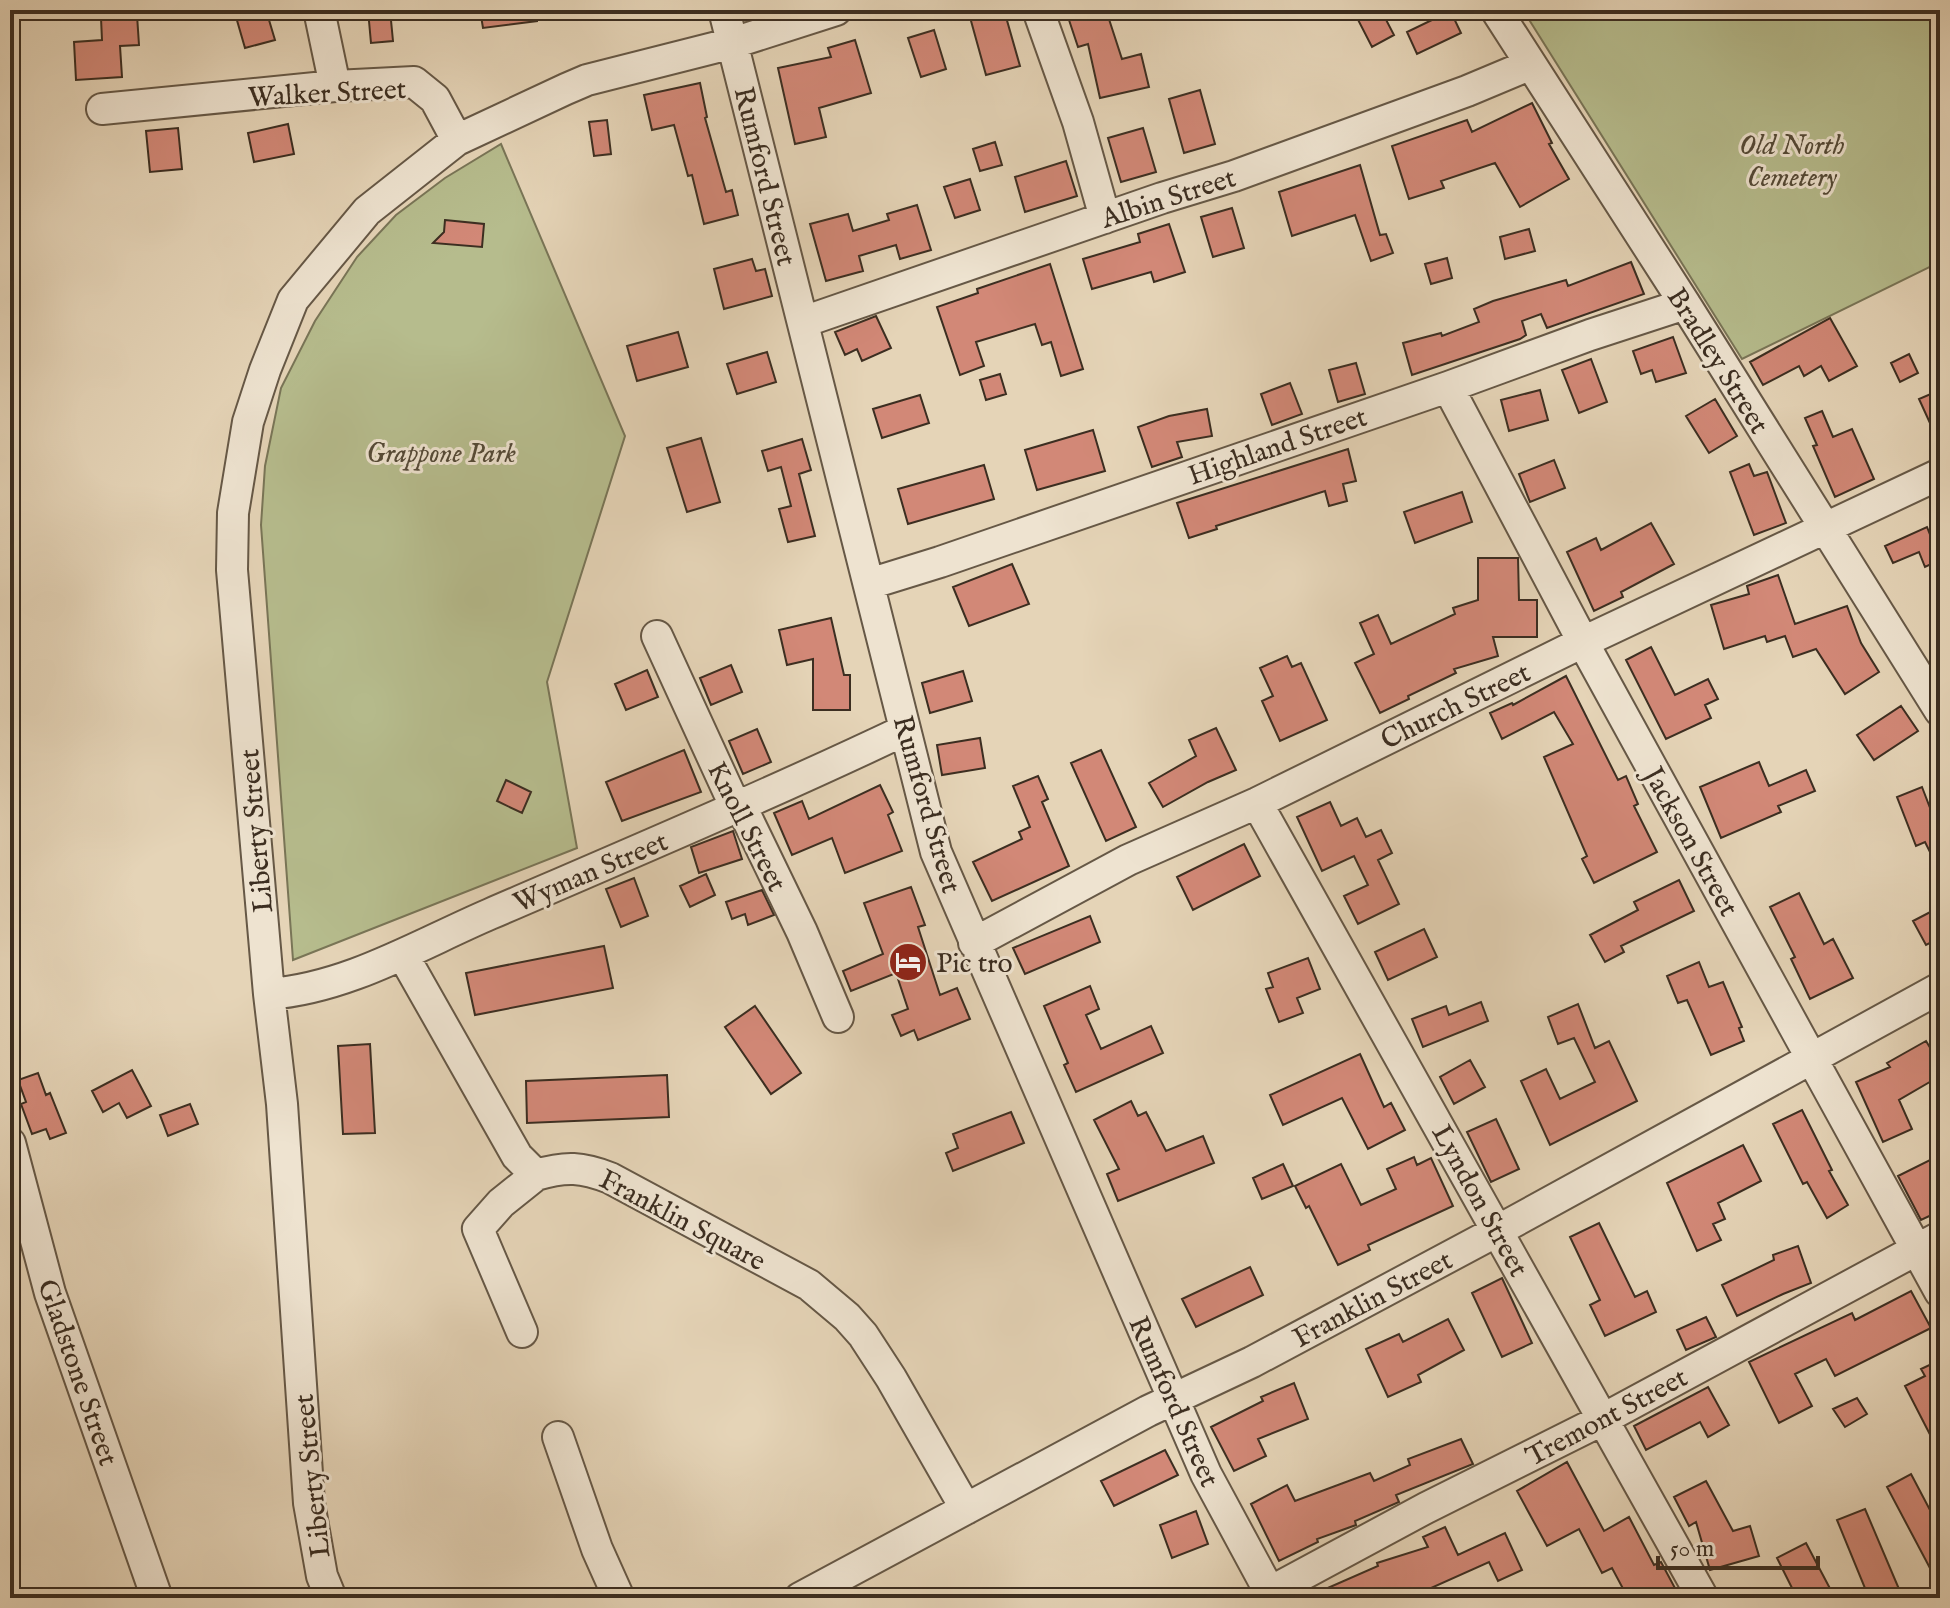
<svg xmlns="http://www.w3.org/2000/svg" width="1950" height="1608" font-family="'IM FELL English',serif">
  <rect width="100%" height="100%" fill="#e5d4b7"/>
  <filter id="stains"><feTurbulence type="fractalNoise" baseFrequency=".0025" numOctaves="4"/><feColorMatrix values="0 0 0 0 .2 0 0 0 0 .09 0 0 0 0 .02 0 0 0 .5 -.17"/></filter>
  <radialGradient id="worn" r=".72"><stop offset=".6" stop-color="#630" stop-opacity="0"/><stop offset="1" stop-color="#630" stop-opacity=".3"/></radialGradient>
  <path fill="#b6bc8d" stroke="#797557" stroke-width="2" d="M1523,10H1913L1917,17L1933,10H1940V262L1742,359Z
    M501,144L625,436L547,682L577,848L293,960L261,525L265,466L281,388L315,321L357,257L396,215L445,178Z"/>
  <path fill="#d28877" stroke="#3c2e21" stroke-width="2" d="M234,10H266L275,40L245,48Z
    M368,10H390L393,41L371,43Z
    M480,10H537V21L483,28Z
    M968,10H1004L1020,66L986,75Z
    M1100,10H1106L1122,59L1141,54L1149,87L1100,98L1088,44L1078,47L1069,20Z
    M1353,10H1381L1394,35L1372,47Z
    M1427,10H1450L1461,33L1417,54L1407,32L1432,20Z
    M137,15L139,45L120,46L122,77L76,80L74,42L102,40L101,18Z
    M934,30L946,69L921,77L908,38Z
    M855,40L871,93L819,108L826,137L795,144L778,68L831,57L828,48Z
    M700,83L707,117L705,118L726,192L732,190L738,215L704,224L692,175L688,176L674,125L652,130L644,95Z
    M1200,90L1215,144L1184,153L1169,99Z
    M1532,103L1552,143L1549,144L1569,179L1520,207L1495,163L1441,181L1444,188L1409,199L1392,146L1467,120L1472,132Z
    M607,120L611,154L594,156L589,122Z
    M288,124L294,154L254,162L248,133Z
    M178,128L182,169L150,172L146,131Z
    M1143,128L1156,172L1121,182L1108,138Z
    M995,142L1002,165L980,171L973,149Z
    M1066,161L1077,196L1025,212L1015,177Z
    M1360,165L1380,235L1386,234L1393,253L1371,261L1355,215L1292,236L1279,192Z
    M970,179L980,210L955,218L944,187Z
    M917,205L931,250L900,259L896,245L859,256L863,271L826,281L810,224L848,214L853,231L889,220L887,214Z
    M1232,208L1244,248L1213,257L1201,217Z
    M445,220L484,224L482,247L433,243L444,232Z
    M1169,224L1185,272L1154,282L1151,272L1092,289L1083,259L1140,242L1138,234Z
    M1529,229L1535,251L1505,259L1500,237Z
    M1447,258L1452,278L1431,284L1425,264Z
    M752,259L756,271L765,269L772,296L724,309L714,269Z
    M1631,262L1644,294L1547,328L1541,314L1522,321L1526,335L1520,339L1412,375L1403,343L1441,333L1442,336L1479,322L1474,309L1493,301L1566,280L1568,286Z
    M1050,264L1083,369L1061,376L1051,342L1042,345L1035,324L976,342L984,366L960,375L937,307L978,293L977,289Z
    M876,316L891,348L862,361L857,349L845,355L835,332Z
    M1830,318L1857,366L1829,381L1821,366L1804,376L1799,366L1763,385L1750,362Z
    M678,332L688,367L637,381L627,346Z
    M1673,337L1686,373L1656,382L1652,370L1641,374L1633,351Z
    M767,352L776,382L737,394L727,364Z
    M1909,354L1918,373L1900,382L1891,363Z
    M1591,359L1607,402L1579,413L1562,370Z
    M1356,363L1365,394L1338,402L1329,370Z
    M1000,374L1006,394L986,400L980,380Z
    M1290,383L1302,414L1272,425L1261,394Z
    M1540,390L1548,420L1509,431L1501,400Z
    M1940,390V445L1919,399Z
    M920,395L929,423L882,438L873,409Z
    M1715,399L1737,436L1709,453L1686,416Z
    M1207,409L1212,436L1177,442L1182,457L1152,467L1138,427L1169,416Z
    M1822,411L1833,437L1852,429L1874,479L1835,497L1813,446L1817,445L1805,418Z
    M1093,430L1105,471L1037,490L1025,450Z
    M701,438L720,502L687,512L667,448Z
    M802,439L811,470L799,474L815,536L788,542L779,509L791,506L781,467L768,471L762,451Z
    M1348,449L1356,481L1343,484L1347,501L1329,506L1325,491L1216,526L1217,529L1189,538L1177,503Z
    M1554,460L1565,488L1530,502L1519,474Z
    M1749,464L1754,476L1767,472L1786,523L1754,535L1730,472Z
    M984,465L994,499L908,524L898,489Z
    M1462,492L1472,522L1415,543L1404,512Z
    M1651,523L1674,564L1621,592L1623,597L1594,611L1567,552L1596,538L1601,550Z
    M1927,527L1940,560L1925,567L1919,552L1893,563L1885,546Z
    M1478,558H1518L1519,600H1537V637H1493L1498,656L1454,669L1456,673L1408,696L1409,699L1380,713L1355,663L1374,654L1360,623L1378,615L1391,644L1455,614L1453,608L1478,600Z
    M1012,564L1029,604L969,626L953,587Z
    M1778,575L1795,624L1847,606L1861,643L1879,672L1845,694L1816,649L1793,657L1785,636L1767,642L1765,636L1724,649L1711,605L1749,594L1747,586Z
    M831,618L844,675H850V710H813V659L787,665L779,630Z
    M1651,647L1675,695L1708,679L1718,699L1705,705L1711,718L1666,739L1626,660Z
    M1287,656L1292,667L1301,663L1327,720L1280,741L1262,701L1273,696L1260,668Z
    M731,665L742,692L711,705L700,678Z
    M647,670L658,697L626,710L615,684Z
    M963,671L972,701L930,713L922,683Z
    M1566,676L1618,780L1626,776L1638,804L1634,806L1657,852L1594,883L1582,859L1587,856L1544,757L1573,744L1554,712L1502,739L1490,713L1512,703L1513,705Z
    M1901,706L1918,731L1874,760L1857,735Z
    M1216,728L1236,770L1208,782L1163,807L1149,783L1196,756L1189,740Z
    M757,729L771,762L743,774L729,741Z
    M980,738L985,768L942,775L937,745Z
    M684,750L701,792L622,821L606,782Z
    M1101,750L1136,827L1106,841L1071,763Z
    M1759,762L1769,786L1806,770L1815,791L1778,806L1781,812L1721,838L1700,787Z
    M1038,776L1048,799L1042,802L1069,866L992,901L973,862L1022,839L1019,832L1030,827L1013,786Z
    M506,780L531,792L522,813L497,801Z
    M880,785L893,812L888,815L902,851L845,873L832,838L792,855L774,813L802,801L809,819Z
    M1922,787L1940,834V872L1925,842L1916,846L1897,797Z
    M1330,802L1341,826L1357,818L1366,837L1381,830L1392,853L1378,860L1399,904L1358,924L1344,896L1368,885L1354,856L1322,871L1297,817Z
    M733,831L742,859L699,873L691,847Z
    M1244,844L1260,876L1193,910L1177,877Z
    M706,874L715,895L690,907L680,886Z
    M634,878L648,916L621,927L606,889Z
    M1679,880L1694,911L1621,946L1624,952L1605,962L1590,935L1638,910L1634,902Z
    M911,887L925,925L918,927L940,995L957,988L970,1019L918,1040L914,1030L901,1036L892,1015L908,1009L896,973L851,991L843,971L883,954L864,903Z
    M762,890L774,915L748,925L745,914L732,919L726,902Z
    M1799,893L1824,944L1833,939L1853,978L1810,999L1791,959L1795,957L1770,907Z
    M1940,907V938L1926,945L1913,921Z
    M1090,916L1100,942L1025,974L1013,948Z
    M1424,929L1437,957L1388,980L1375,952Z
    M604,946L613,988L475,1015L466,973Z
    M1308,958L1320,989L1297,998L1303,1013L1279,1022L1266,989L1273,987L1268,973Z
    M1699,962L1709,987L1723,982L1742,1027L1739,1028L1744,1041L1711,1055L1687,1000L1678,1003L1667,976Z
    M1090,986L1099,1009L1086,1015L1101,1049L1151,1026L1163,1053L1076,1092L1064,1065L1068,1063L1044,1006Z
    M1481,1002L1488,1021L1423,1047L1412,1019L1446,1006L1449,1015Z
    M1578,1004L1595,1048L1609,1041L1637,1101L1550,1145L1521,1081L1546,1069L1560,1099L1595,1082L1574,1038L1558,1044L1548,1017Z
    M755,1006L801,1073L771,1094L725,1027Z
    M1926,1041L1940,1064V1076L1899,1100L1912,1129L1883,1142L1856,1082L1890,1067L1887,1063Z
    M370,1044L375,1133L343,1134L338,1046Z
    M1360,1054L1384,1107L1391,1103L1405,1130L1368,1149L1342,1098L1283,1125L1270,1095Z
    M1470,1060L1485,1087L1454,1104L1440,1077Z
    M132,1070L151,1106L127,1118L119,1103L103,1112L92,1091Z
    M38,1073L46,1095L50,1093L66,1133L50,1139L46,1129L32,1134L21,1104L26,1102L18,1080Z
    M667,1075L669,1117L527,1123L526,1081Z
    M1131,1101L1138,1116L1146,1112L1166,1151L1203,1136L1214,1163L1118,1201L1107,1174L1119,1169L1094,1120Z
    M190,1104L198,1124L168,1136L160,1115Z
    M1802,1110L1832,1170L1829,1171L1848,1205L1827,1218L1807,1182L1803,1184L1773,1124Z
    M1011,1112L1024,1143L953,1171L946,1153L958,1148L953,1134Z
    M1496,1119L1519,1169L1491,1182L1467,1132Z
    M1743,1145L1761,1181L1718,1203L1725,1219L1713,1224L1721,1240L1697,1251L1667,1183Z
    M1940,1155V1211L1921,1220L1898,1176Z
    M1414,1157L1417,1165L1431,1158L1453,1206L1368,1245L1370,1250L1338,1265L1309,1206L1306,1208L1295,1186L1341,1164L1361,1205L1396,1189L1387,1169Z
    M1283,1164L1293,1186L1262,1199L1253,1178Z
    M1599,1223L1635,1297L1647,1291L1656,1312L1605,1336L1590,1305L1600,1300L1570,1237Z
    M1798,1246L1811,1283L1783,1294L1737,1316L1722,1285L1774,1260L1773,1255Z
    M1250,1267L1263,1295L1196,1327L1182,1299Z
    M1502,1278L1532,1343L1502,1357L1472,1293Z
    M1911,1291L1931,1328L1835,1376L1826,1359L1795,1374L1812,1406L1779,1423L1749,1362L1852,1313L1855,1320Z
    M1706,1317L1716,1337L1686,1350L1677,1330Z
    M1448,1319L1464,1350L1418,1375L1421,1382L1388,1397L1366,1349L1399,1334L1403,1342Z
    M1940,1360V1454L1905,1386L1925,1376L1921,1369Z
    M1294,1383L1308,1419L1258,1439L1266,1456L1234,1471L1211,1427L1263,1401L1261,1397Z
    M1708,1387L1729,1425L1708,1437L1700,1422L1646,1450L1634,1426Z
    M1857,1398L1867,1414L1845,1427L1833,1409Z
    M1461,1439L1473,1464L1396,1495L1399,1502L1355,1521L1356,1525L1317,1539L1318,1542L1279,1561L1251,1504L1287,1485L1295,1501L1370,1473L1374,1481L1410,1465L1408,1459Z
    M1165,1450L1178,1475L1114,1506L1101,1481Z
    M1567,1462L1604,1531L1629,1517L1654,1565L1661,1562L1676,1590L1661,1598H1628L1612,1568L1602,1573L1579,1529L1547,1546L1517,1491Z
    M1911,1474L1940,1529V1587L1887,1487Z
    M1706,1481L1733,1531L1750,1526L1759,1556L1710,1570L1696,1522L1689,1526L1674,1497Z
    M1865,1509L1899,1589L1877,1598H1869L1837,1520Z
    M1196,1511L1208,1544L1172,1558L1160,1525Z
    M1445,1527L1458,1555L1505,1533L1522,1570L1498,1581L1489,1562L1422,1592L1424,1598H1305L1378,1566L1377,1563L1428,1547L1423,1537Z
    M1806,1543L1835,1598H1797L1777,1558Z"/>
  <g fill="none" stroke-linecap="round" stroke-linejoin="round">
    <defs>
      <path id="minor" d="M319,10L335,86
        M724,10L936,852L1206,1474L1273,1598
        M1038,10L1078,122L1105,218
        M1496,10L1685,304L1940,711
        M102,109L335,86L414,82L435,99L457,140
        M803,322L1162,198L1234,176L1467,91L1529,65
        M1448,387L1591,657L1940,1292
        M869,584L940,562L1448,387L1590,335L1685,304
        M657,636L730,795L741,806L802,932L838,1017
        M1257,803L1703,1598
        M974,943L1128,860L1257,803L1583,642L1940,474
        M403,955L517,1156L536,1175C566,1166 582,1167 610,1178L809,1285L847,1317L863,1335L891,1378L966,1509
        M269,994C348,988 418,945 490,914C629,854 768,795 905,730
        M10,1143L50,1293L157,1598
        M522,1332L478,1229L501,1203L536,1175
        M558,1437L597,1549L619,1598
        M1270,1592L1426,1508L1592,1425L1940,1237
        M331,1598L322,1576L309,1503L282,1104L269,994L232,570L233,513L248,422L265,370L293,300L367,211L457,140L566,89L587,80L733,43L836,10
        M800,1598L1148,1411L1252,1362L1486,1237L1940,988"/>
    </defs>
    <use href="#minor" stroke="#665846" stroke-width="34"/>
    <use href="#minor" stroke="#eee3d0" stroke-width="30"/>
  </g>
  <defs>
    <symbol id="hotel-disc" viewBox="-11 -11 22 22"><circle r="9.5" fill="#8f2418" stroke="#eee3d0"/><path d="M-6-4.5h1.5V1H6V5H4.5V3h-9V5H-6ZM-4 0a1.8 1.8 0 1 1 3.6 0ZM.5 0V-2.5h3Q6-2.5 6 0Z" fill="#fff"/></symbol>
  </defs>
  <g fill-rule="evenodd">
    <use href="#hotel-disc" x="886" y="940" width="44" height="44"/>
  </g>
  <g text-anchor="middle" stroke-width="6" stroke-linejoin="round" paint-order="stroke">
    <g font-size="28" fill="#3c2e21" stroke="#eee3d0">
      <text transform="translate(327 92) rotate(-3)" y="10">Walker Street</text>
      <text transform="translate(766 176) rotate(76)" y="10">Rumford Street</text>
      <text transform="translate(1168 197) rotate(-18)" y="10">Albin Street</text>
      <text transform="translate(1719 360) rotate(58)" y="10">Bradley Street</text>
      <text transform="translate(1277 445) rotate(-19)" y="10">Highland Street</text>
      <text transform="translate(1455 705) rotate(-26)" y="10">Church Street</text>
      <text transform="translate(928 804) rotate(74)" y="10">Rumford Street</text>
      <text transform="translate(748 826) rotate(63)" y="10">Knoll Street</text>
      <text transform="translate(255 831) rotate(-95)" y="10">Liberty Street</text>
      <text transform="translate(1692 841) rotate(61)" y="10">Jackson Street</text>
      <text transform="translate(590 871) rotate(-23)" y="10">Wyman Street</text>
      <text transform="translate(1481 1200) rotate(61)" y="10">Lyndon Street</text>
      <text transform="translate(683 1219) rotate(28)" y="10">Franklin Square</text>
      <text transform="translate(1372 1298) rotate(-28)" y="10">Franklin Street</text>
      <text transform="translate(79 1372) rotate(71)" y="10">Gladstone Street</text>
      <text transform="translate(1175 1401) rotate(66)" y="10">Rumford Street</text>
      <text transform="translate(1606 1416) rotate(-28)" y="10">Tremont Street</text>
      <text transform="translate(311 1476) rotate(-96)" y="10">Liberty Street</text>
    </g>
    <g font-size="28" font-style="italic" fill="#544a37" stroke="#eee3d0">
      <text x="1792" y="154">Old North<tspan x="1792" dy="32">Cemetery</tspan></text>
      <text x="441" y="462">Grappone Park</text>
    </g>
    <g font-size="28" fill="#3c2e21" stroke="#eee3d0" text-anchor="start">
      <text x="936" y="972">Pic tro</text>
    </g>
  </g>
  <rect width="1950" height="1608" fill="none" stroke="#e5d4b7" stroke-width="40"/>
  <rect x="12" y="12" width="1926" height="1584" fill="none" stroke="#3c2e21" stroke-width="4"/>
  <rect x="20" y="20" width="1910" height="1568" fill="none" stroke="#3c2e21" stroke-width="2"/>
  <path d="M1658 1556v12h160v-12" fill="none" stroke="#3c2e21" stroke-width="4"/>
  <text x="1670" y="1556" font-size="24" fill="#3c2e21" stroke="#eee3d0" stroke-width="6" paint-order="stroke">50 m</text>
  <rect width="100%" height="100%" filter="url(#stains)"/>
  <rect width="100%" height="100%" fill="url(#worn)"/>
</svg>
